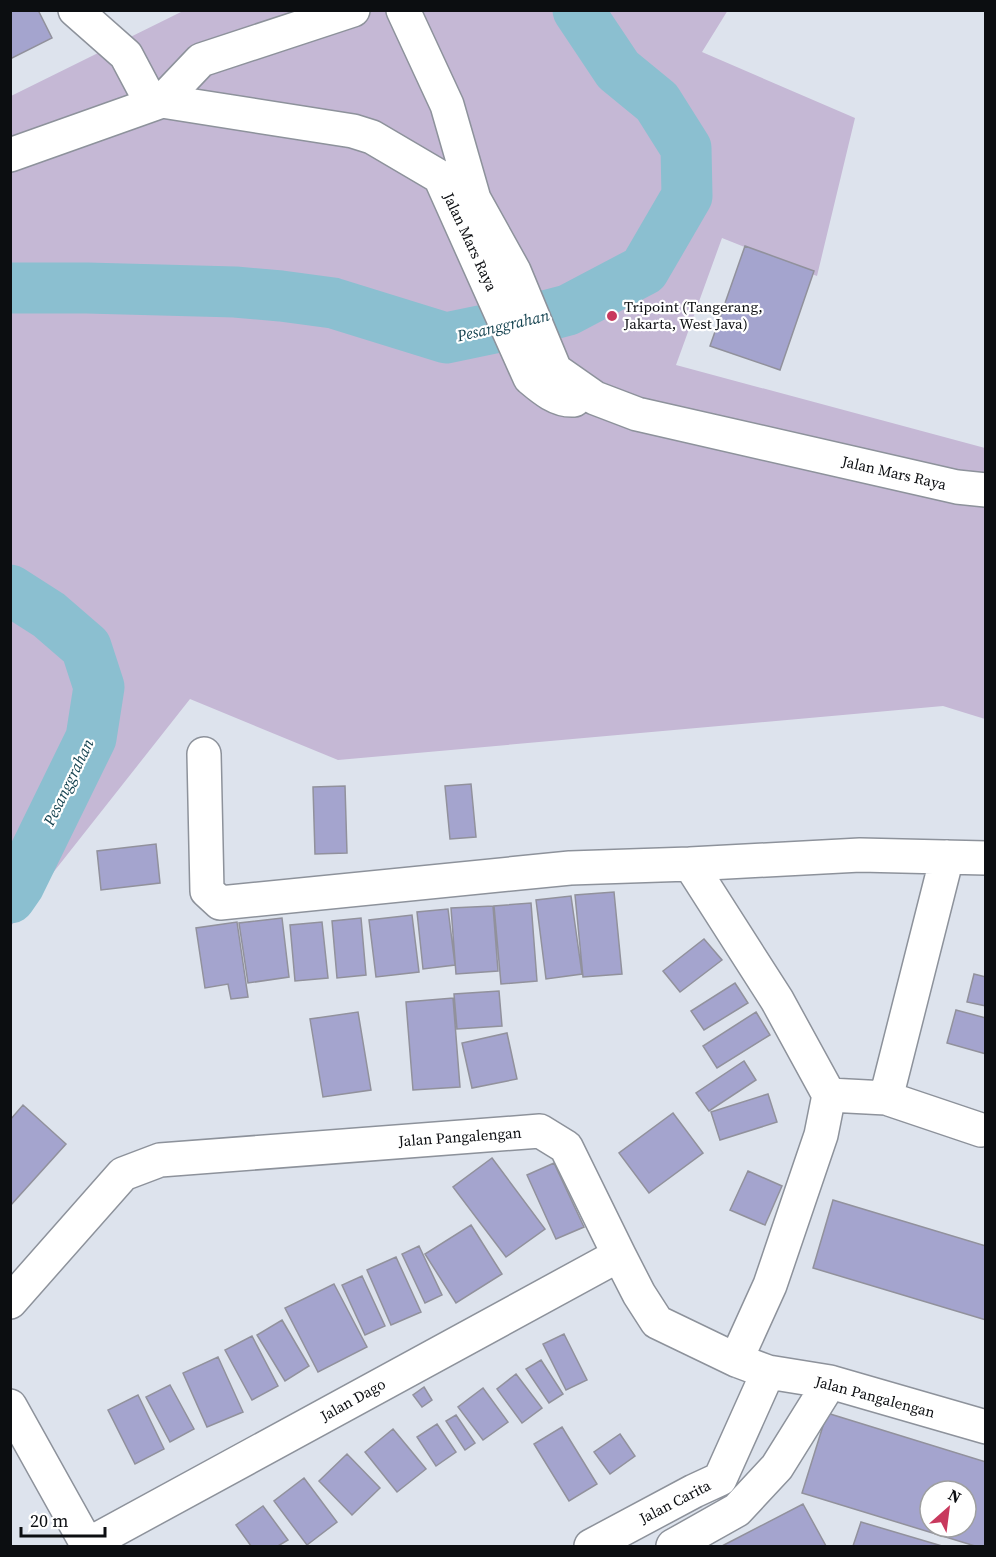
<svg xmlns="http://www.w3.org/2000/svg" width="996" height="1557" font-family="'Source Serif 4',serif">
  <rect width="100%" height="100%" fill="#dde3ed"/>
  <path fill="#c5b8d5" d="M728,10L702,52L855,118L817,276L722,238L676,365L985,448V719L943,706L338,760L190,699L11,926V96L183,11Z"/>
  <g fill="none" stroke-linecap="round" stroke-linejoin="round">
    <path stroke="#8bbfd0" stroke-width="51" d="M10,288H87L235,292L281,296L333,303L446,338L514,324L568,310L644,270L687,196L686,148L657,102L618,70L578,10
      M10,590L49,615L86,647L99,687L91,738L19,885L10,898"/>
  </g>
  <path fill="#a4a4ce" stroke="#91919c" stroke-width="1.5" fill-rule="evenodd" d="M10,10H38L52,38L10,59Z
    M745,246L814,271L780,370L710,346Z
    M471,784L476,837L450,839L445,786Z
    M345,786L347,853L315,854L313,787Z
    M156,844L160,883L101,890L97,851Z
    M614,892L622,974L583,977L575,895Z
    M571,896L582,974L546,979L536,900Z
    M531,903L537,981L501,984L494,906Z
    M493,906L498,971L456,974L451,908Z
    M448,909L455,965L423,969L417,912Z
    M412,915L419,972L376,977L369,920Z
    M282,918L289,977L248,983L239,923Z
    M361,918L366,975L337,978L332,921Z
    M237,922L248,997L231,999L228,984L205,988L196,928Z
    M322,922L328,978L295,981L290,925Z
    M704,939L722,960L680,992L663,971Z
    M974,974L986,977V1006L967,1002Z
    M735,983L748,1003L704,1030L691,1011Z
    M499,991L502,1026L457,1029L454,994Z
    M453,998L460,1087L413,1090L406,1002Z
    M956,1010L986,1018V1054L947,1043Z
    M358,1012L371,1090L323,1097L310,1019Z
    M756,1012L770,1035L717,1068L703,1046Z
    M507,1033L517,1079L472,1088L462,1043Z
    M744,1061L756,1080L709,1111L696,1093Z
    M768,1094L777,1122L720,1140L711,1112Z
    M23,1105L66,1144L10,1206V1120Z
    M673,1113L703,1153L649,1193L619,1153Z
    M492,1158L545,1229L506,1257L453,1187Z
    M554,1163L584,1227L556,1239L527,1175Z
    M748,1171L782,1186L765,1225L730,1210Z
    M833,1200L986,1246V1320L813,1268Z
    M471,1225L502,1274L456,1303L425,1254Z
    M419,1246L442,1295L425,1303L402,1254Z
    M396,1257L421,1312L391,1325L367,1270Z
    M362,1276L385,1326L365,1335L342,1285Z
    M334,1284L367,1347L318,1372L285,1308Z
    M282,1320L309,1366L285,1381L257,1335Z
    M564,1334L587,1380L566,1390L543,1344Z
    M252,1336L278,1386L252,1400L225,1350Z
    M218,1357L243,1412L207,1427L183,1373Z
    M541,1360L563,1394L549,1403L526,1369Z
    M516,1374L542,1408L522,1423L497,1389Z
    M170,1385L194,1429L170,1442L146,1397Z
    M424,1387L432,1400L422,1407L413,1395Z
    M483,1388L508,1422L483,1440L458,1407Z
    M138,1395L164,1449L135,1464L108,1410Z
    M827,1413L986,1462V1546H975L802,1493ZM930,1491H966V1527H930Z
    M456,1415L475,1443L465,1450L446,1421Z
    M437,1424L456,1452L436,1466L417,1437Z
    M562,1427L597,1484L569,1501L534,1444Z
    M393,1429L426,1469L397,1492L365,1452Z
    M620,1434L635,1456L610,1474L594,1452Z
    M347,1454L380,1488L352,1515L319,1481Z
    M304,1478L337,1522L307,1545L274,1501Z
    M803,1504L826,1546H722Z
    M263,1506L288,1540L278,1546H251L236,1525Z
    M861,1522L942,1546H853Z"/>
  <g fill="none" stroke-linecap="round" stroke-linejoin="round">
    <defs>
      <path id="minor" d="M75,10L126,55L152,104
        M403,10L447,105L474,199L514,271L555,370L595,398L637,414L957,487L986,490
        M162,101L201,60L353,10
        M10,155L162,101L353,131L372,137L440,177L530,378C543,389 557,401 574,400
        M204,754L207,891L220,903L570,868L690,864L777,1000L829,1095L821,1135L770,1285L736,1360
        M690,864L860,855L986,858
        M829,1095L886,1098L981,1130
        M886,1098L947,857
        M10,1302L123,1174L160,1160L540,1131L566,1147L619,1255L639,1294L657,1322L736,1360L768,1372L830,1382L986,1427
        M10,1406L88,1546
        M87,1545L619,1255
        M591,1546L694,1491L720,1479L768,1372
        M673,1546L737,1510L777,1467L830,1382"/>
    </defs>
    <use href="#minor" stroke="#8d929b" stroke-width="36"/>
    <use href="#minor" stroke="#fff" stroke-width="33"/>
  </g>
  <circle fill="#c8395d" stroke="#fff" stroke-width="2" cx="612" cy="316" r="6"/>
  <g text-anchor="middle" stroke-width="4.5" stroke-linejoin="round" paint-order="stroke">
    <g font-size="15" fill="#0c0e11" stroke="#fff">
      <text transform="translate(470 242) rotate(65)" y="5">Jalan Mars Raya</text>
      <text transform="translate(894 473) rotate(13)" y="5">Jalan Mars Raya</text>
      <text transform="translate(460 1137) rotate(-4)" y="5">Jalan Pangalengan</text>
      <text transform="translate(875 1397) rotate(15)" y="5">Jalan Pangalengan</text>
      <text transform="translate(353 1400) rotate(-29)" y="5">Jalan Dago</text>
      <text transform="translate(675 1502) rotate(-27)" y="5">Jalan Carita</text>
    </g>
    <g font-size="15" fill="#0c0e11" stroke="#fff" text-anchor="start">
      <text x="624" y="312">Tripoint (Tangerang,<tspan x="624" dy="17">Jakarta, West Java)</tspan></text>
    </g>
    <g font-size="16" font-style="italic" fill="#154350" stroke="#fff">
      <text transform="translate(503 325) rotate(-13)" y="6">Pesanggrahan</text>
      <text transform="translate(68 782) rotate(-64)" y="6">Pesanggrahan</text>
    </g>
  </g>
  <rect width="996" height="1557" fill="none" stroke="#0c0e11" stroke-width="24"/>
  <g transform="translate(948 1509) rotate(28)"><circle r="28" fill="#ffffff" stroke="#9e9fa0" stroke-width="1.5"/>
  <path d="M0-4.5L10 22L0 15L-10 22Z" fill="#c8395d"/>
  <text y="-9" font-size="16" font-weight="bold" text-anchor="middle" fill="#0c0e11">N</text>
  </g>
  <path d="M21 1527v9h84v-9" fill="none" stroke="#0c0e11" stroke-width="3"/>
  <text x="30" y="1527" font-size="18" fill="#0c0e11" stroke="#ffffff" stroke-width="4.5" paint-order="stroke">20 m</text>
</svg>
